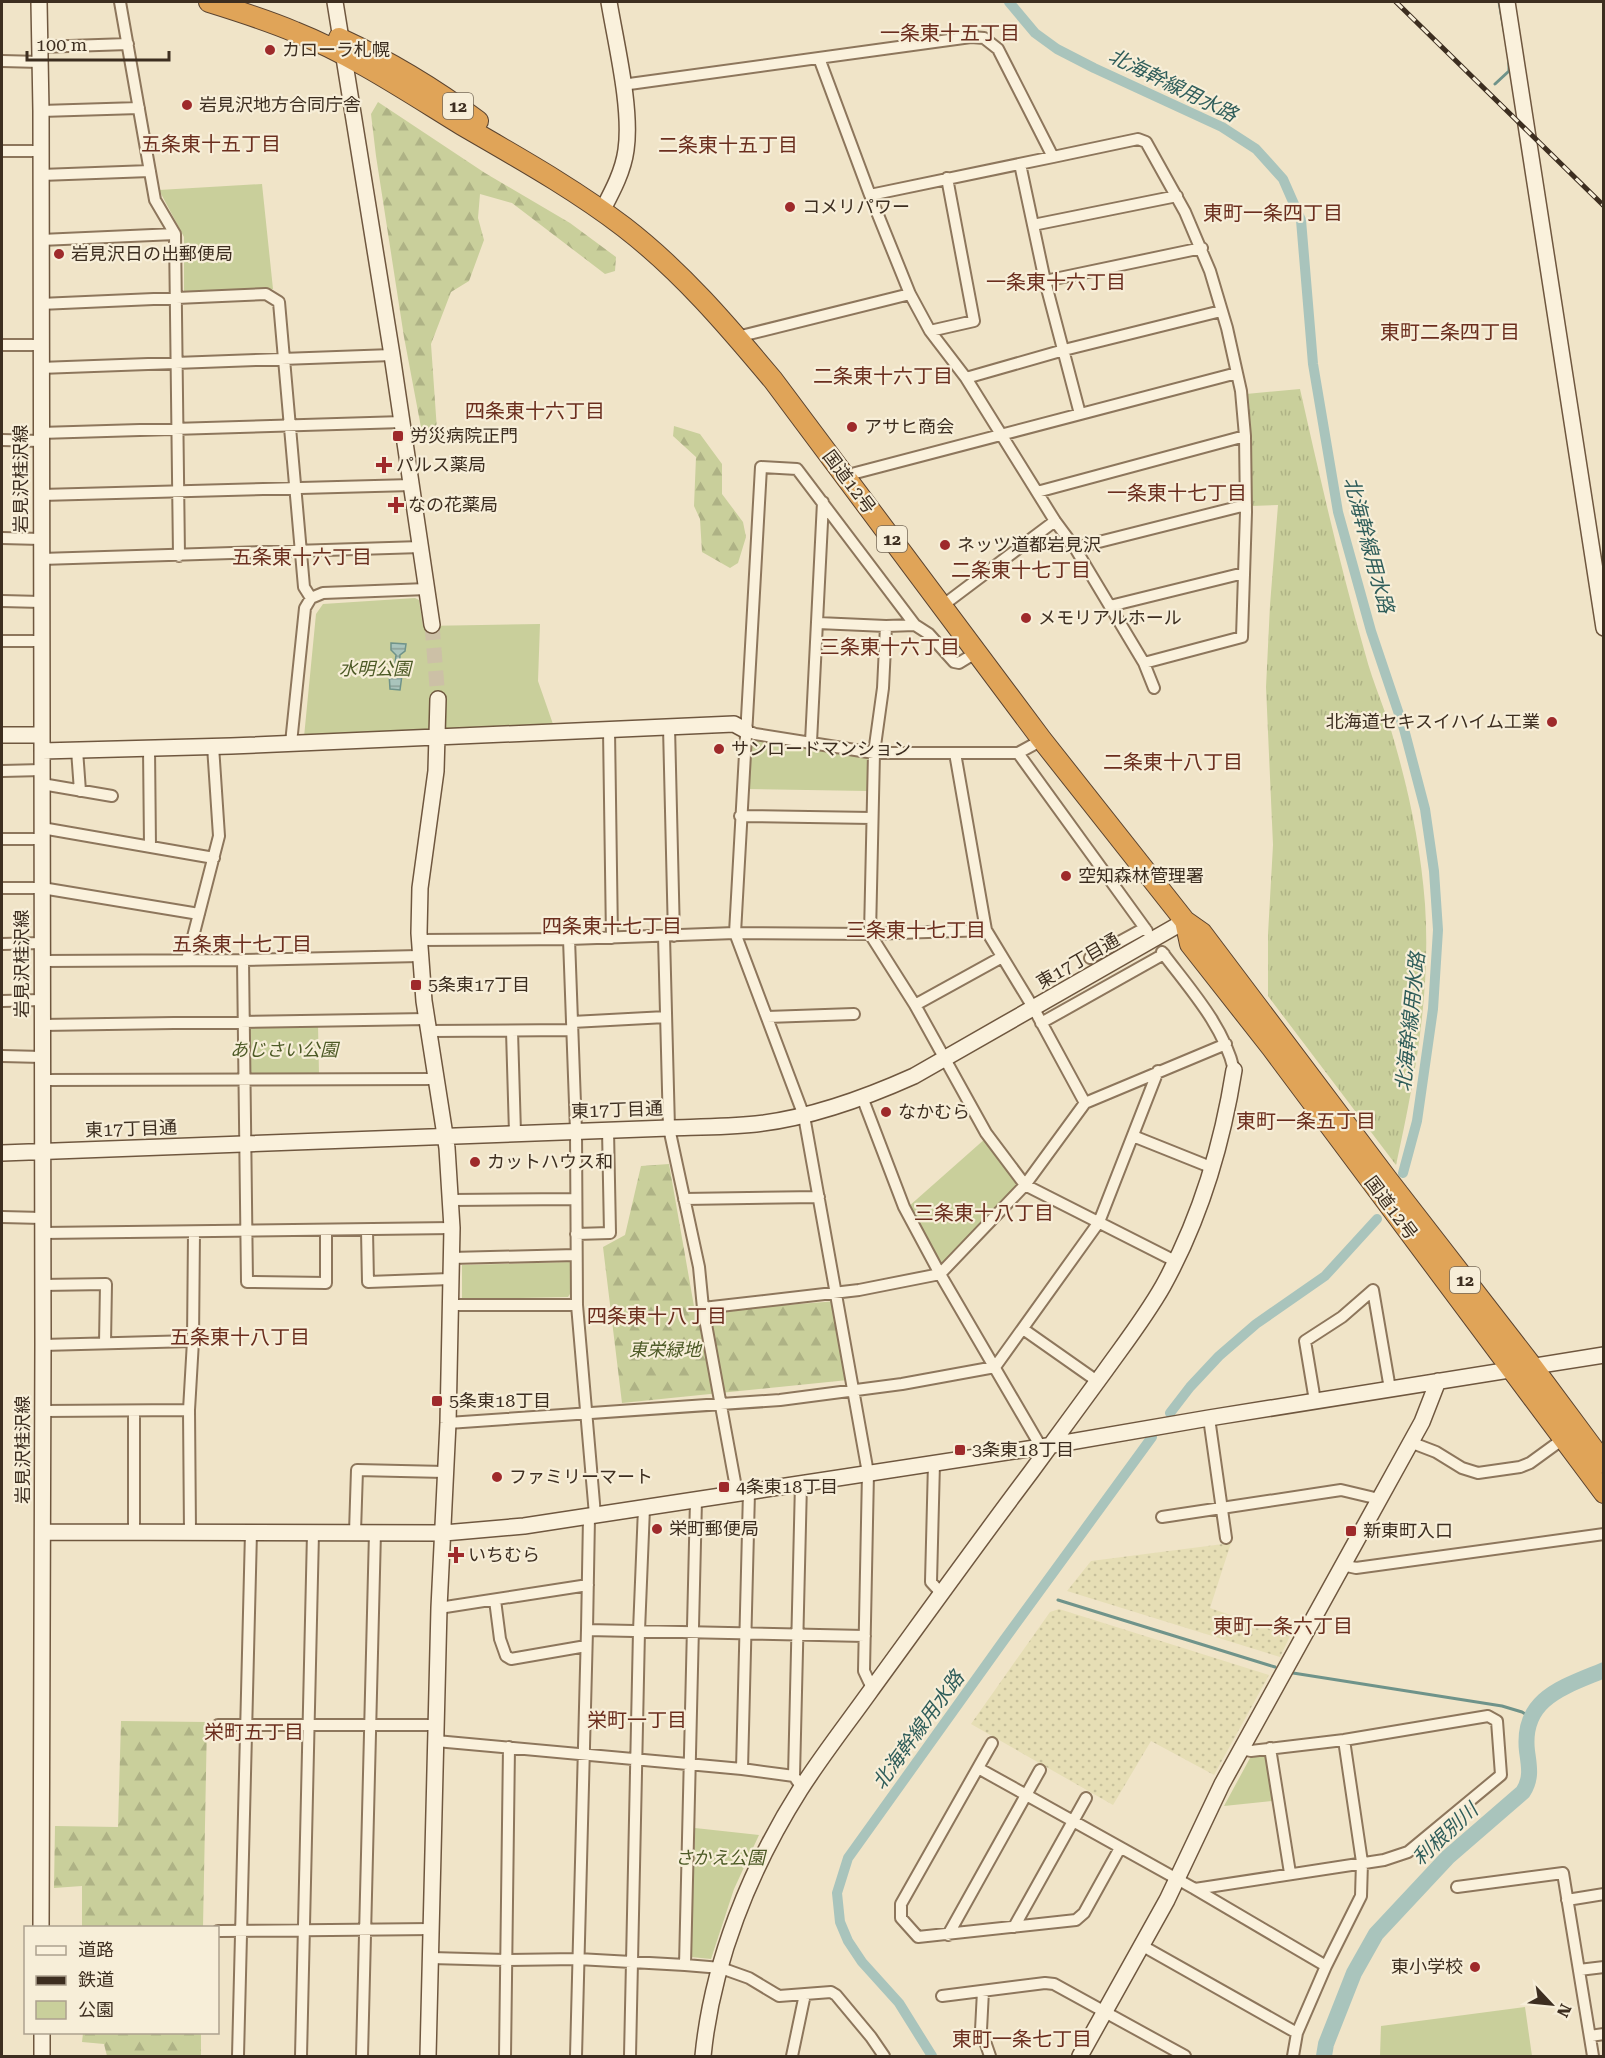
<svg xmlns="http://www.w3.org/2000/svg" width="1605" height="2058" font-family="'Roboto Serif','Noto Sans JP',serif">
  <defs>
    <pattern id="farmland-dots" width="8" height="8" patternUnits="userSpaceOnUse" patternTransform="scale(1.5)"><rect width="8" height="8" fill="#e6deb5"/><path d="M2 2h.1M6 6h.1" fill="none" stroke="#c6bf9b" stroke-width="1.8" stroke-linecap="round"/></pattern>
    <pattern id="grass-tufts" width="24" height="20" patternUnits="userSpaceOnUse" patternTransform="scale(1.5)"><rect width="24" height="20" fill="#c9cf9b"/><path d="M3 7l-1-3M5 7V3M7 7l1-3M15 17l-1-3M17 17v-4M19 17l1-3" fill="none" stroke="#aeb285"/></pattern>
    <pattern id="forest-firs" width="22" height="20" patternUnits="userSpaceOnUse" patternTransform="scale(1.5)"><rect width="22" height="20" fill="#c9cf9b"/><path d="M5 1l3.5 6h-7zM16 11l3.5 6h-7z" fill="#aeb285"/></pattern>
    <pattern id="water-rules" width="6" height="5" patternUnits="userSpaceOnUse" patternTransform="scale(1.5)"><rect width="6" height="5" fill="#a9c4bc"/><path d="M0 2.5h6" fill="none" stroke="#8ba098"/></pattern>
  </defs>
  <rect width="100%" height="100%" fill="#f0e4c8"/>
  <path fill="url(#farmland-dots)" d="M1231,1543L1210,1608L1290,1636L1280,1657L1067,1591L1091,1561Z
    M1059,1609L1269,1675L1214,1775L1151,1741L1113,1805L971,1724L1050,1612Z"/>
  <path fill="url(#grass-tufts)" d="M1300,389C1320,478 1340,566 1365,653C1373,684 1387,713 1395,744C1410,796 1421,850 1425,904C1431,992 1415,1079 1396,1165L1268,996V934L1273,845L1266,687L1270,605L1278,505L1251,506L1246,394Z"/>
  <path fill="url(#forest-firs)" d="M378,102L485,173L570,223L616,257L615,271L605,274L512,203L480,194L478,218L484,240L469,281L451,292L431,344L437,430L427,441L423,438L404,337L376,156L371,114Z
    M674,426L700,434L722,464V494L743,522L746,537L738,563L730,568L702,552L700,519L694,506L696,457L673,436Z
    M669,1164L695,1312L838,1301L848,1380L622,1403L603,1247L625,1235L641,1166Z
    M121,1721L207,1722L203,1927H82V1886L54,1888L55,1826L118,1827Z
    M83,2033H201V2056H107L104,2044L82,2042Z"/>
  <path fill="#c9cf9b" d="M262,184L273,289L184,293V237L159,190Z
    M415,598L419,600L423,626L540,624L538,681L554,727L304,737L316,614L323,604Z
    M750,739L869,758L867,791L747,789Z
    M318,1024L319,1075L250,1076L249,1025Z
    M986,1138L1021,1185L941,1267L908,1207Z
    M570,1262V1294L568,1297L462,1299V1265Z
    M1263,1755L1267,1759L1273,1801L1224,1806L1250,1758Z
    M695,1828L759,1835L734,1889L711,1959L691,1957Z
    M1525,2007L1532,2056H1380L1381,2026Z"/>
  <path fill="url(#water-rules)" stroke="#6f938a" stroke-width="1.5" d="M391,643L406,644L405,651L400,655L399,672L402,675L400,690L390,689L389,673L394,672L396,655L391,650Z"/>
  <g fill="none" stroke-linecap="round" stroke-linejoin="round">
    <path stroke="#6f938a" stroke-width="3" d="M1499,2L1505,35
      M1495,84L1509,71V62
      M1058,1600L1275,1667
      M1293,1673L1502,1706L1522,1712L1530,1717"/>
    <path stroke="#a9c4bc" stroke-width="10" d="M1009,2L1035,33L1057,49L1094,68L1222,127L1256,149L1283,179L1301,220L1313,364L1338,512L1371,631L1404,729L1425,809L1434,871L1438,930L1433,1009L1417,1121L1403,1173
      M1170,1413L1190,1387L1219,1356L1256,1324L1325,1276L1377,1219
      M932,2056L899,2003L862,1962L848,1941L840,1922L837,1893L848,1858L1004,1640L1152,1437"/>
    <path stroke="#a9c4bc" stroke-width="16" d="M1324,2056L1326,2044L1354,1973L1376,1934L1448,1857L1523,1792C1532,1778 1529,1766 1527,1751C1521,1698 1564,1687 1604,1670"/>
    <path stroke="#ccc0a6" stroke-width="15" stroke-dasharray="15 8" stroke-linecap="butt" d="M432,625L438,699"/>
    <defs>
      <path id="street" d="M120,2L155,200L175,234L179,556
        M40,47L128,44
        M819,58L870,195
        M2,61L40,62
        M622,85L971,37L984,38L998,49L1053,157L870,195L910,294L930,331L966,378L1055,521L1075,548L1144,663L1154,688
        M41,111L139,108
        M2,151H40
        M1053,157L1138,139L1146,142L1185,212L1210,271L1227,328L1241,391L1245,436L1246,512L1242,637L1144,663
        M1020,164L1045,281L1080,414
        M41,175L150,171
        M1033,225L1177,196
        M41,240L175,234
        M1045,281L1202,248
        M40,304L266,294L279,302L304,587L311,598L305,608L291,743
        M930,331L974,321L947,178
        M737,337L910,294
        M2,345H40
        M40,368L392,355
        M966,378L1064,350L1221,311
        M40,433L403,422
        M2,440L41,441
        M844,476L1237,373
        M1037,492L1245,436
        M41,495L412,485
        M2,538L41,539
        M1075,548L1246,505
        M41,559L421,547
        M311,598L323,593L427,589
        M2,601L41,602
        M942,606L1055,521
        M1110,606L1244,573
        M818,623L886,626L915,625L929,634L954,662L959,663L977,652
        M886,626L883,688L874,753L870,934L915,1005L986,1133L1025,1185L1175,1261
        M2,641H41
        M669,727L674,936
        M609,730L612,938
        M745,730L755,734L874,753H1018L1042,740
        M811,742L823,502
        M149,748L150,846
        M77,750L80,791
        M955,753L986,930L1034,1009L1085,1103L1025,1185L940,1274L1041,1447
        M1018,753L1147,931
        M2,771L42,770
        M42,784L112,796
        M740,816L872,818
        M42,828L214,858
        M2,839H42
        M2,888H42L199,914
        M664,936L669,1128L699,1267L703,1308
        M569,939L576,1131L577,1305L595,1515
        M419,940L569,939L735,933L870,934L986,930
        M2,944L42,943
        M1162,952C1189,988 1224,1026 1234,1070
        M1090,958L1145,928
        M187,960L219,836L213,746
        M243,960L247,1282L326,1283V1230
        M42,961L243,960L419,956
        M2,1001L42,1000
        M915,1005L1002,957
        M767,1017L854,1014
        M572,1022L666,1017
        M1041,1023L1164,954
        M42,1025L427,1019
        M429,1031L572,1030
        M512,1031L515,1133
        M2,1056L42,1057
        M42,1080L436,1079
        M1085,1103L1226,1044
        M1133,1136L1213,1168
        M684,1199L819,1197
        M451,1200L576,1199
        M2,1217L42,1218
        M367,1230L368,1282L450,1279
        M42,1233L452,1228
        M576,1234L610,1233L608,1130
        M451,1258L576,1255
        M42,1285L106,1284L105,1343
        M450,1305H577
        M1023,1329L1097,1381
        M43,1345L193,1341
        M1315,1401L1305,1341L1342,1317L1373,1290L1390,1389
        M43,1411L189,1410
        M1209,1418L1226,1538
        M448,1423L780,1400L902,1384L995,1367L1099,1222L1158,1071
        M1410,1442L1436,1452L1462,1468L1478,1473L1520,1467L1530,1463L1563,1439
        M934,1463L931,1582L941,1593
        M749,1492L742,1769L794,1776
        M737,1493L703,1308L859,1290L940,1274L904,1207L862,1097
        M696,1500L685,1965L721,1968L749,1978L779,1996L831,1992L836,1995L871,2037L884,2056
        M1162,1517L1341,1490L1379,1499
        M134,1531V1411
        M190,1532L189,1410L193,1341L194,1232
        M355,1532L357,1470L445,1472
        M1342,1565L1356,1568L1604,1534
        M495,1600L500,1639L506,1656L511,1659L586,1646
        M439,1608L588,1585
        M587,1630L589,1517
        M872,1688L864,1671L868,1473L804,1116L735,933L761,467L797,469L915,625
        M218,1725H437
        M436,1741L742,1769
        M992,1743L901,1904V1918L918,1937L1076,1920L1084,1913L1120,1848
        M1270,1748L1290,1873
        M978,1768L1195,1889L1326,1966
        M798,1782L794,1776L801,1483
        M1457,1887L1563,1873L1593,2056
        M1195,1889L1384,1860L1408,1852L1501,1775L1497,1721L1488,1716L1344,1740L1251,1751L1241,1749
        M1567,1900L1604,1894
        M1014,1927L1086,1798
        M218,1931L432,1929
        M948,1935L1040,1770
        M1141,1945L1297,2033
        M431,1958L506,1960L578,1959L685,1965
        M1579,1970L1604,1967
        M983,1991L981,2030L990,2056
        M942,1996L1045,1983L1054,1984L1185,2056
        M1590,2036L1604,2034
        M238,2056L251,1532
        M301,2056L313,1533
        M362,2056L375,1532
        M505,2056L509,1747
        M576,2056L587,1630L865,1636
        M630,2056L639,1631L644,1508
        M792,2056L805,1994
        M1293,2056L1297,2033L1326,1966L1361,1896L1362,1862L1344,1740"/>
      <path id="secondary" d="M39,2L41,111L43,1345L41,1928
        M335,2L392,355L432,625
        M1507,2L1604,628
        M602,211C612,192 623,172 626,150C632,109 616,44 609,2
        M2,735H42
        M42,751L231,746L734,724L745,730
        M2,1153L669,1128C698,1127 727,1127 756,1124C810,1118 865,1098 914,1076L1185,921
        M43,1532L444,1533L524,1526L1041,1447L1209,1418L1604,1355
        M42,2032V2056
        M428,2056L439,1608L448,1423L452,1228L447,1148L424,1001L419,933L420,888L436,771L438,699
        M703,2056C712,1963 750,1869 800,1790C821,1757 846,1725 869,1693C923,1619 976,1545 1031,1472C1056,1438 1080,1405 1105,1371C1125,1343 1146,1316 1163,1286C1200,1219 1222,1146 1234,1070
        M1080,2056L1167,1900L1222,1784L1422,1422L1438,1381"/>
      <path id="highway" d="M209,2C238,11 267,20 295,32C355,56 408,92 462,125C517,157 573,188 624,227C681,271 727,325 773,380L1042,740L1185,921L1202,933L1388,1180L1532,1366L1604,1463
        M339,38C389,61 434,88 478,121
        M1185,921L1190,944L1271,1047L1604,1493"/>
    </defs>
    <use href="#street" stroke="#8d765c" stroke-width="14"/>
    <use href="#secondary" stroke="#6f573f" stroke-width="18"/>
    <use href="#highway" stroke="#5b4430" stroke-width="22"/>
    <use href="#street" stroke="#faf1dc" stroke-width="10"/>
    <use href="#secondary" stroke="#faf1dc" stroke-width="15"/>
    <use href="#highway" stroke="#e0a458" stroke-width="20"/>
    <defs>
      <path id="rail" d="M1396,2L1604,206"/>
    </defs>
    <use href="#rail" stroke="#3d2e20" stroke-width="5"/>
    <use href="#rail" stroke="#f7eed8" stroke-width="3" stroke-dasharray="9" stroke-linecap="butt"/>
  </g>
  <g fill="#9e2a2b" stroke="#f7eed8" stroke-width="2">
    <circle cx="270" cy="50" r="6"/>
    <circle cx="187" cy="105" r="6"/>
    <circle cx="790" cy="207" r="6"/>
    <circle cx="59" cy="254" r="6"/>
    <circle cx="852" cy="427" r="6"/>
    <rect x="392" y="430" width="12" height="12" rx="3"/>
    <path d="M381 456h6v6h6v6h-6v6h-6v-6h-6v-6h6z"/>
    <path d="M393 496h6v6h6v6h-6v6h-6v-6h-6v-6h6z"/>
    <circle cx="945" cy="545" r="6"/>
    <circle cx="1026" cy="618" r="6"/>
    <circle cx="1552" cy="722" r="6"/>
    <circle cx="719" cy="749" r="6"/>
    <circle cx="1066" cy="876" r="6"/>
    <rect x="410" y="979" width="12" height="12" rx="3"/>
    <circle cx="886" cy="1112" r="6"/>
    <circle cx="475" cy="1162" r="6"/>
    <rect x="431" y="1395" width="12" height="12" rx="3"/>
    <rect x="954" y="1444" width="12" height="12" rx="3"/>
    <circle cx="497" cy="1477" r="6"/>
    <rect x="718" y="1481" width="12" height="12" rx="3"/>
    <circle cx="657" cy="1529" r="6"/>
    <rect x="1345" y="1525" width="12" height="12" rx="3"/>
    <path d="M453 1546h6v6h6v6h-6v6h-6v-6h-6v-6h6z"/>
    <circle cx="1475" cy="1967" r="6"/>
  </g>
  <g text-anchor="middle" stroke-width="4.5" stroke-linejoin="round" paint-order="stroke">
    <g fill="#f7eed8" stroke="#756857" stroke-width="1.5">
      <rect x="443" y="93" width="30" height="26" rx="4.5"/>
      <rect x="877" y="526" width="30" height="26" rx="4.5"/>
      <rect x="1450" y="1267" width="30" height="26" rx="4.5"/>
    </g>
    <g font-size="16" font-weight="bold" fill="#3d2e20">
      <text x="458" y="112">12</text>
      <text x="892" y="545">12</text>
      <text x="1465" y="1286">12</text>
    </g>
    <g font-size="18" fill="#3d2e20" stroke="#f7eed8" text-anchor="start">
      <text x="282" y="56">カローラ札幌</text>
      <text x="199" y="111">岩見沢地方合同庁舎</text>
      <text x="802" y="213">コメリパワー</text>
      <text x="71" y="260">岩見沢日の出郵便局</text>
      <text x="864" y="433">アサヒ商会</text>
      <text x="410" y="442">労災病院正門</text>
      <text x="396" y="471">パルス薬局</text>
      <text x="408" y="511">なの花薬局</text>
      <text x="957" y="551">ネッツ道都岩見沢</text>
      <text x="1038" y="624">メモリアルホール</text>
      <text x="1540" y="728" text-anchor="end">北海道セキスイハイム工業</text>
      <text x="731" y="755">サンロードマンション</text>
      <text x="1078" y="882">空知森林管理署</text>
      <text x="428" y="991">5条東17丁目</text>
      <text x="898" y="1118">なかむら</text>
      <text x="487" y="1168">カットハウス和</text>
      <text x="449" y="1407">5条東18丁目</text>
      <text x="972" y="1456">3条東18丁目</text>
      <text x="509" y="1483">ファミリーマート</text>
      <text x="736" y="1493">4条東18丁目</text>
      <text x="669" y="1535">栄町郵便局</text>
      <text x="1363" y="1537">新東町入口</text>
      <text x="468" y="1561">いちむら</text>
      <text x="1463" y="1973" text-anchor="end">東小学校</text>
    </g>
    <g font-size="18" fill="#3d2e20" stroke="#f7eed8">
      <text transform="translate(21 479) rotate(-90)" y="6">岩見沢桂沢線</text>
      <text transform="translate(849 482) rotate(53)" y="6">国道12号</text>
      <text transform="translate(1078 961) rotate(-30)" y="6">東17丁目通</text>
      <text transform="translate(22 964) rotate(-90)" y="6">岩見沢桂沢線</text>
      <text transform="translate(617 1110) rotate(-2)" y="6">東17丁目通</text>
      <text transform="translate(131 1129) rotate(-2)" y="6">東17丁目通</text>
      <text transform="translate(1391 1208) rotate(53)" y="6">国道12号</text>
      <text transform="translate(23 1450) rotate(-90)" y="6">岩見沢桂沢線</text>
    </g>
    <g font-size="18" font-style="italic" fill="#4d5a26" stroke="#f7eed8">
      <text x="375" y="675">水明公園</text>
      <text x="284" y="1056">あじさい公園</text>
      <text x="665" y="1356">東栄緑地</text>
      <text x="720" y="1864">さかえ公園</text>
    </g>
    <g font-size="20" fill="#6b2e1e" stroke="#f7eed8">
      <text x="950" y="40">一条東十五丁目</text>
      <text x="211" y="151">五条東十五丁目</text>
      <text x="728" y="152">二条東十五丁目</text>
      <text x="1273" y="220">東町一条四丁目</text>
      <text x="1056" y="289">一条東十六丁目</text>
      <text x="1450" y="339">東町二条四丁目</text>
      <text x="883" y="383">二条東十六丁目</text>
      <text x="535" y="418">四条東十六丁目</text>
      <text x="1177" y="500">一条東十七丁目</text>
      <text x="302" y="564">五条東十六丁目</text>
      <text x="1021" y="577">二条東十七丁目</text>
      <text x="890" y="654">三条東十六丁目</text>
      <text x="1173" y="769">二条東十八丁目</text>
      <text x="612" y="933">四条東十七丁目</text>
      <text x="916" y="937">三条東十七丁目</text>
      <text x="242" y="951">五条東十七丁目</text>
      <text x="1306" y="1128">東町一条五丁目</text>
      <text x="984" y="1220">三条東十八丁目</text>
      <text x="657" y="1323">四条東十八丁目</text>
      <text x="240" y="1344">五条東十八丁目</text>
      <text x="1283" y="1633">東町一条六丁目</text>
      <text x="637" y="1727">栄町一丁目</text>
      <text x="254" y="1739">栄町五丁目</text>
      <text x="1022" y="2046">東町一条七丁目</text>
    </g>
    <g font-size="20" font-style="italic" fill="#2f5d5a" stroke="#f7eed8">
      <text transform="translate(1173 85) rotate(26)" y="7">北海幹線用水路</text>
      <text transform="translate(1369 545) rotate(75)" y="7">北海幹線用水路</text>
      <text transform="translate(1410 1022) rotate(-84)" y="7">北海幹線用水路</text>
      <text transform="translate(918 1730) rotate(-54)" y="7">北海幹線用水路</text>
      <text transform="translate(1445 1834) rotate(-43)" y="7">利根別川</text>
    </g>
  </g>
  <rect width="1605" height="2058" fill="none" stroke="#3d2e20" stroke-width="6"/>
  <rect x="24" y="1926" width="195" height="108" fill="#f7eed8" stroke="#ada18e" stroke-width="1.5"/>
  <rect x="36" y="1946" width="30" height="9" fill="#faf1dc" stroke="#ada18e" stroke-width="1.5"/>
  <text x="78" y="1956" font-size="18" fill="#3d2e20">道路</text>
  <rect x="36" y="1976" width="30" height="9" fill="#3d2e20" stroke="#ada18e" stroke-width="1.5"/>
  <text x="78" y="1986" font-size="18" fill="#3d2e20">鉄道</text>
  <rect x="36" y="2001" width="30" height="18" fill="#c9cf9b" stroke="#ada18e" stroke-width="1.5"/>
  <text x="78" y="2016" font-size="18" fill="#3d2e20">公園</text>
  <g transform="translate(1551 2004) rotate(116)" stroke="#f7eed8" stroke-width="4.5" paint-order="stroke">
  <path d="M0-4.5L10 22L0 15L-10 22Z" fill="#3d2e20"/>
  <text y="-9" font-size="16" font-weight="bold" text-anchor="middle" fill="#3d2e20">N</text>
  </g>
  <path d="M27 51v9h142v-9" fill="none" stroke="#3d2e20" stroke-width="3"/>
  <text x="36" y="51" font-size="18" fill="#3d2e20" stroke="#f7eed8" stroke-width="4.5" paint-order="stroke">100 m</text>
</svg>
